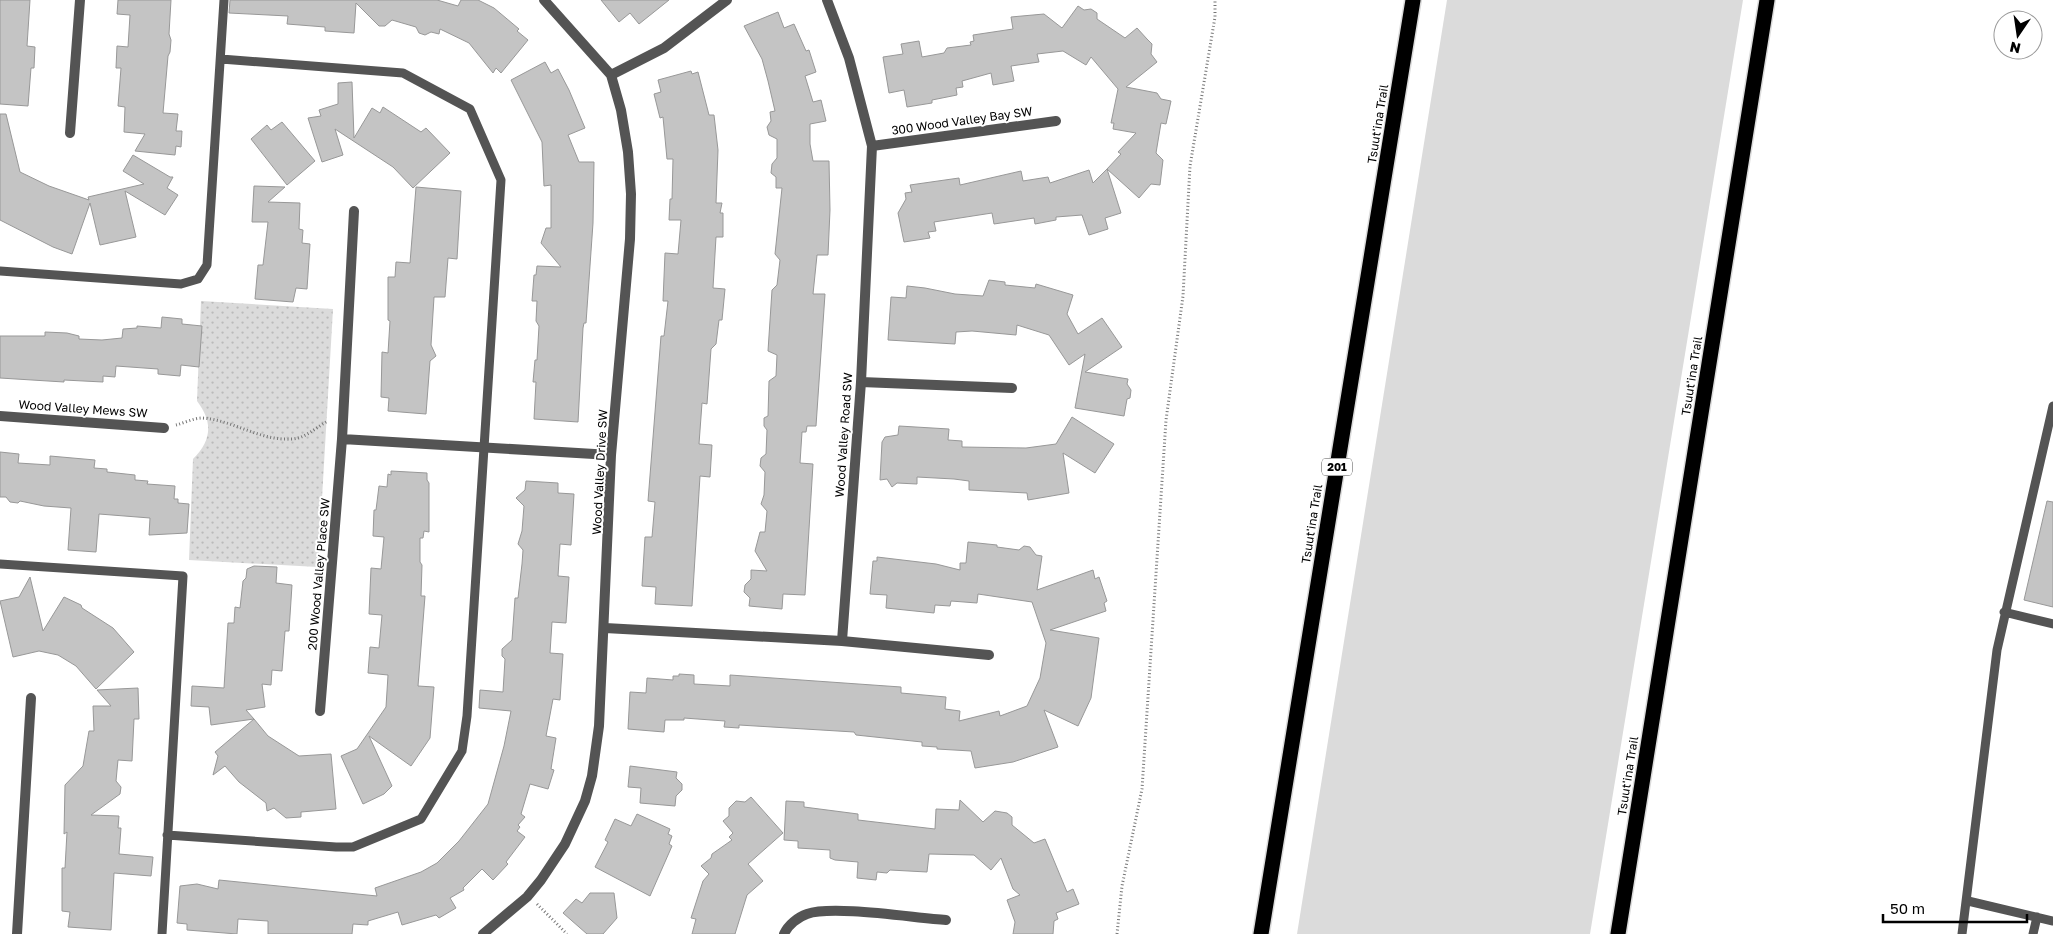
<svg xmlns="http://www.w3.org/2000/svg" width="2053" height="934" font-family="'Golos Text',sans-serif">
  <defs>
    <pattern id="park-dots" width="8" height="8" patternUnits="userSpaceOnUse" patternTransform="scale(1.25)"><rect width="8" height="8" fill="#dbdbdb"/><path d="M2 2h.1M6 6h.1" fill="none" stroke="#bababa" stroke-width="1.8" stroke-linecap="round"/></pattern>
  </defs>
  <rect width="100%" height="100%" fill="#fff"/>
  <path fill="#dbdbdb" d="M1447,0H1743L1590,934H1297Z"/>
  <path fill="url(#park-dots)" d="M201,301L333,309L318,567L189,560L193,459C212,440 213,422 197,401Z"/>
  <path fill="#c4c4c4" stroke="#989898" d="M0,0H30L27,46L35,47L34,68H31L28,106L0,104Z
    M118,0H171L169,34L171,40L170,52L168,56L163,113L178,114L176,131H182L181,147L176,146L175,155L135,151L145,134L124,132L125,107L118,106L121,68H116L117,46L128,47L130,15L117,14Z
    M230,0H437L458,6L461,0H478L494,8L519,29L517,31L528,40L501,73L496,68L493,73L469,43L440,29L439,34L431,32L425,35L419,33L416,27L392,20L385,26H379L356,3L354,33L325,31V27L287,24L288,16L229,13Z
    M601,0H669L639,24L630,13L619,22Z
    M1078,6L1084,10L1091,9L1097,13V19L1125,38L1137,28L1147,39L1152,44L1151,54L1157,62L1126,87L1157,93L1161,99L1171,101L1166,124L1161,123L1156,153L1163,160L1160,185L1151,184L1139,198L1107,169L1121,154L1118,152L1136,133L1113,129L1114,123H1111L1118,89L1091,57L1086,65L1063,51L1037,54L1039,62L1011,66L1014,81L993,85L991,73L962,81L963,87L956,88L957,95L932,100V103L907,107L904,90L889,93L883,57L903,54L901,44L919,41L922,57L944,53L947,48L971,45L970,42L974,41L973,35L1013,29L1011,17L1044,14L1062,28Z
    M778,12L784,28L794,24L806,51L809,50L816,72L805,76L813,102L821,100L826,121L810,124V144L813,161H829L830,210L828,255H817L813,294H825L816,426H807L806,432H802L800,463L813,464L805,595L783,594L782,609L749,606L750,598L744,592L745,585L751,579V570L767,571L755,551L760,532H765L767,511L761,504L764,495L765,472L760,466L761,458L766,454L767,430L764,426V418L768,416L769,381L776,376L777,355L768,351L772,290L777,285L780,260L775,254L782,188H776V177L771,173L772,164L777,158V139L769,135L767,127L771,121L770,112L775,111L768,81L762,59L744,26Z
    M545,62L551,73L558,69L569,90L585,128L568,135L579,162H594L593,223L586,323H584L583,328L578,422L534,419L536,382H533L535,360H537L539,326L536,321L537,301H532L534,275H536L537,266L561,267L541,243L546,228H551V185L544,186L542,142L511,80Z
    M691,71L692,74L698,72L709,115H714L718,150L716,203H722L720,213H723V237H716L713,288L725,289L722,320H719L716,344L711,349L707,404L702,403L699,444L712,445L710,477L700,476L692,606L655,604L656,587L642,586L645,537H652L655,502L648,501L661,336H664L668,301H663L665,253L678,254L681,220H669L670,199H672L673,159H667L663,117L660,118L654,94L661,92L658,80Z
    M352,82L354,138L372,108L380,113L383,107L421,132L426,128L450,153L413,188L393,167L335,129L343,155L322,162L308,118L321,116L319,110L338,104V83Z
    M0,114H6L20,172L49,186L89,200L88,197L144,184L123,171L133,155L170,177H173L167,188L178,195L165,215L125,191L136,237L100,245L90,203L72,254L53,247L0,220Z
    M282,122L315,161L287,185L251,139L267,125L271,130Z
    M1107,169L1121,213L1105,218L1108,229L1089,235L1082,215L1056,217V220L1035,224L1034,218L994,224L992,213L934,222L936,231L928,232L930,238L904,242L898,213L906,199L905,193L912,192L910,185L959,178L960,185L1021,171L1023,181L1048,177L1050,183L1089,170L1093,183Z
    M254,186L285,187L268,202L300,203L299,229L303,230L302,243L310,244L307,289L296,288L293,302L255,299L258,265H263L268,222H252Z
    M416,187L461,191L457,259L448,258L445,297H434L431,345L436,356L430,361L426,414L388,411L389,398L381,397L382,352L388,353L390,321L388,320V277H395L396,262L410,263Z
    M989,280L1005,282V285L1035,288L1036,284L1073,295L1067,314L1078,334L1102,318L1122,347L1085,372L1128,379L1127,384L1131,390L1130,398L1127,399L1124,416L1075,408L1085,354L1069,365L1049,335L1017,325L1016,335L972,331L956,332L955,344L888,340L891,297L906,298L907,286L925,288L955,294L983,296Z
    M162,317L182,319V324L202,326L199,367L181,365L180,376L158,374V369L116,366L115,377L103,376V382L64,380V382L0,378V336H45V332L67,333L79,336V339L102,340L122,338L123,329L137,328V326L161,328Z
    M1072,417L1114,444L1095,473L1063,453L1069,493L1028,500L1027,493L969,490V481L954,479L917,477V484L897,483L892,487L887,479L880,480L882,442L885,437L898,435L899,426L949,429L948,440L962,441V447L1026,448L1056,444Z
    M0,452L19,454L18,463L50,465V456L95,460L94,468L107,469V472L135,475V480L148,481L147,484L175,486L174,499H178V503L189,504L187,533L149,535L150,518L99,514L96,552L68,550L71,508L44,506L20,501L18,503L10,502L6,497H0Z
    M391,471L427,473V480L429,483V532L424,531L423,538H420V562L422,565L421,596H425L418,686L434,687L430,738L411,766L369,736L392,786L384,794L363,804L341,756L357,749L386,707L388,675L368,673L370,647L379,648L382,615L369,614L371,568L381,569L384,537L373,536L374,510H376L379,486L387,487L388,474L391,475Z
    M526,481L558,483V493L574,494L571,545L560,544L558,576L569,577L566,623L552,622L550,653L563,654L560,700L553,699L546,736L556,738L551,769L554,770L548,789L530,784L521,814L525,817L518,825L520,827L517,831L525,837L506,862L508,864L493,880L482,869L463,888L464,890L450,898L456,908L439,918L436,915L402,925L398,912L368,921V925L353,924L352,934H268V921L238,919L237,934L187,930V924L177,923L180,886L197,884L218,889L219,880L377,896L375,888L421,872L437,863L459,841L488,804L504,746L511,711L479,708L480,690L503,692L505,659L502,656V649L512,640L515,598H518L522,564L523,550L518,544L522,531L524,506L516,498L525,490Z
    M2047,501L2053,502V607L2024,600Z
    M968,542L997,545V547L1019,550L1024,546L1030,547L1036,555L1042,556L1037,590L1093,570L1095,579L1099,577L1107,601L1104,603L1106,611L1050,630L1099,638L1091,698L1078,726L1044,710L1058,747L1013,762L975,768L971,751L937,749V747L922,746V742L856,735L854,732L739,725V728L724,727L725,721L684,718V720H665L664,732L628,729L630,692L646,693L647,678L673,680V676H679V674L694,675V684L730,686V675L901,687V693L946,697L945,709L960,711L959,721L999,711L1000,716L1027,706L1040,678L1046,643L1032,602L978,594L977,603L951,601L950,606L935,605L934,613L886,608L887,595L870,594L873,561H877V557L936,564L960,570V563H966Z
    M254,566L277,567L276,583L292,585L289,631H285L282,671L272,670L271,685L262,684L265,707L246,710L254,719L211,725L209,707L191,706L192,686L224,688L228,623H234L235,607L240,608L243,581L246,578L247,569Z
    M30,577L43,631L64,597L81,605L82,608L113,628L134,652L96,689L76,666L58,655L39,651L13,657L0,601L19,597Z
    M138,688L139,719H134L132,761L118,760L116,781L121,787L120,794L91,815L119,816L118,828H121L119,854L153,857L151,876L114,873L111,930L68,927L70,912L62,911V868H65L67,832L64,834L65,785L83,766L89,731H94L93,706H111L97,690Z
    M254,719L268,736L299,756L331,754L336,809L301,812V817L286,818L274,808L267,811L266,803L239,782L225,766L213,775L218,756L215,752Z
    M630,766L677,772L676,778L682,784V790L676,796L675,806L640,803L641,788L628,787Z
    M751,797L783,833L748,864L763,881L747,895L735,934H692L696,919L691,918L703,881L709,874L701,866L711,858L712,854L732,840L729,837L733,833L723,821L729,816V808L736,801L745,802Z
    M960,800L983,822L995,811L1007,813L1012,817V825L1034,843L1045,839L1067,892L1073,889L1079,904L1056,913L1058,919L1054,921L1053,934H1013L1015,922L1007,900L1020,895L1013,889L1001,858L991,870L974,855L929,854L927,872L890,870L887,873L877,872L876,880L857,878L858,862L835,860L830,858V850L798,848V841L784,840L786,801L804,802V807L858,814V820L935,829L936,809L959,810Z
    M637,814L670,829L668,834L672,836L669,844L672,846L650,896L595,867L608,842L605,840L615,819L631,826Z
    M590,893H614L617,918L603,934H587L563,913L576,899L582,903Z"/>
  <g fill="none" stroke-linecap="round" stroke-linejoin="round">
    <defs>
      <path id="motorway" d="M1261,934L1413,0
        M1618,934L1767,0"/>
    </defs>
    <use href="#motorway" stroke="#dbdbdb" stroke-width="18"/>
    <path stroke="#767676" stroke-width="3" stroke-dasharray="1 2.5" stroke-linecap="butt" d="M176,425C184,423 194,418 202,418C233,420 260,441 291,439C305,439 316,427 328,421
      M537,904L567,934
      M1117,934L1122,886L1142,789L1166,420L1183,296L1190,166L1215,17V0"/>
    <path stroke="#545454" stroke-width="9" d="M0,271L181,284L198,279L207,265L224,0
      M0,564L183,576L162,934
      M2004,612L2053,624
      M167,835L336,847H353L421,819L462,751L467,716L501,180L470,109L403,73L221,59
      M1968,901L2053,921
      M1962,934L1997,650L2053,406
      M2033,934L2037,917"/>
    <path stroke="#545454" stroke-width="10" d="M611,75L664,48L727,0
      M70,133L80,0
      M872,146L1056,121
      M861,382L1012,388
      M0,416L164,428
      M342,439L611,455
      M605,628L842,641L861,382L872,146L849,58L827,0
      M842,641L989,655
      M320,711L342,439L354,211
      M17,934L31,698
      M483,934L527,897L541,880L565,844L585,801L592,776L599,726L611,455L630,239L631,194L628,152L621,110L611,75L544,0
      M784,934C788,925 798,917 807,914C833,905 914,918 946,920"/>
    <use href="#motorway" stroke="#000" stroke-width="15"/>
  </g>
  <g text-anchor="middle" stroke-width="4" stroke-linejoin="round" paint-order="stroke">
    <rect fill="#fff" stroke="#4c4c4c" stroke-width="1" x="1322" y="458.5" width="30" height="17" rx="4"/>
    <g font-size="11" font-weight="bold" fill="#000">
      <text x="1337" y="471">201</text>
    </g>
    <g font-size="12" fill="#000" stroke="#fff">
      <text transform="translate(962 121) rotate(-8)" y="4">300 Wood Valley Bay SW</text>
      <text transform="translate(1378 124) rotate(-81)" y="4">Tsuut'ina Trail</text>
      <text transform="translate(1692 376) rotate(-81)" y="4">Tsuut'ina Trail</text>
      <text transform="translate(83 409) rotate(4)" y="4">Wood Valley Mews SW</text>
      <text transform="translate(844 435) rotate(-86)" y="4">Wood Valley Road SW</text>
      <text transform="translate(600 472) rotate(-87)" y="4">Wood Valley Drive SW</text>
      <text transform="translate(1312 524) rotate(-81)" y="4">Tsuut'ina Trail</text>
      <text transform="translate(319 574) rotate(-85)" y="4">200 Wood Valley Place SW</text>
      <text transform="translate(1628 776) rotate(-81)" y="4">Tsuut'ina Trail</text>
    </g>
  </g>
  <g transform="translate(2018 35) rotate(193)"><circle r="24" fill="#ffffff" stroke="#999999"/>
  <path d="M0-4L9 19L0 12L-9 19Z" fill="#000000"/>
  <text y="-8" font-size="14" font-weight="bold" text-anchor="middle" fill="#000000">N</text>
  </g>
  <path d="M1883 914v8h144v-8" fill="none" stroke="#000000" stroke-width="2.5"/>
  <text x="1890" y="914" font-size="15" fill="#000000" stroke="#ffffff" stroke-width="4" paint-order="stroke">50 m</text>
</svg>
